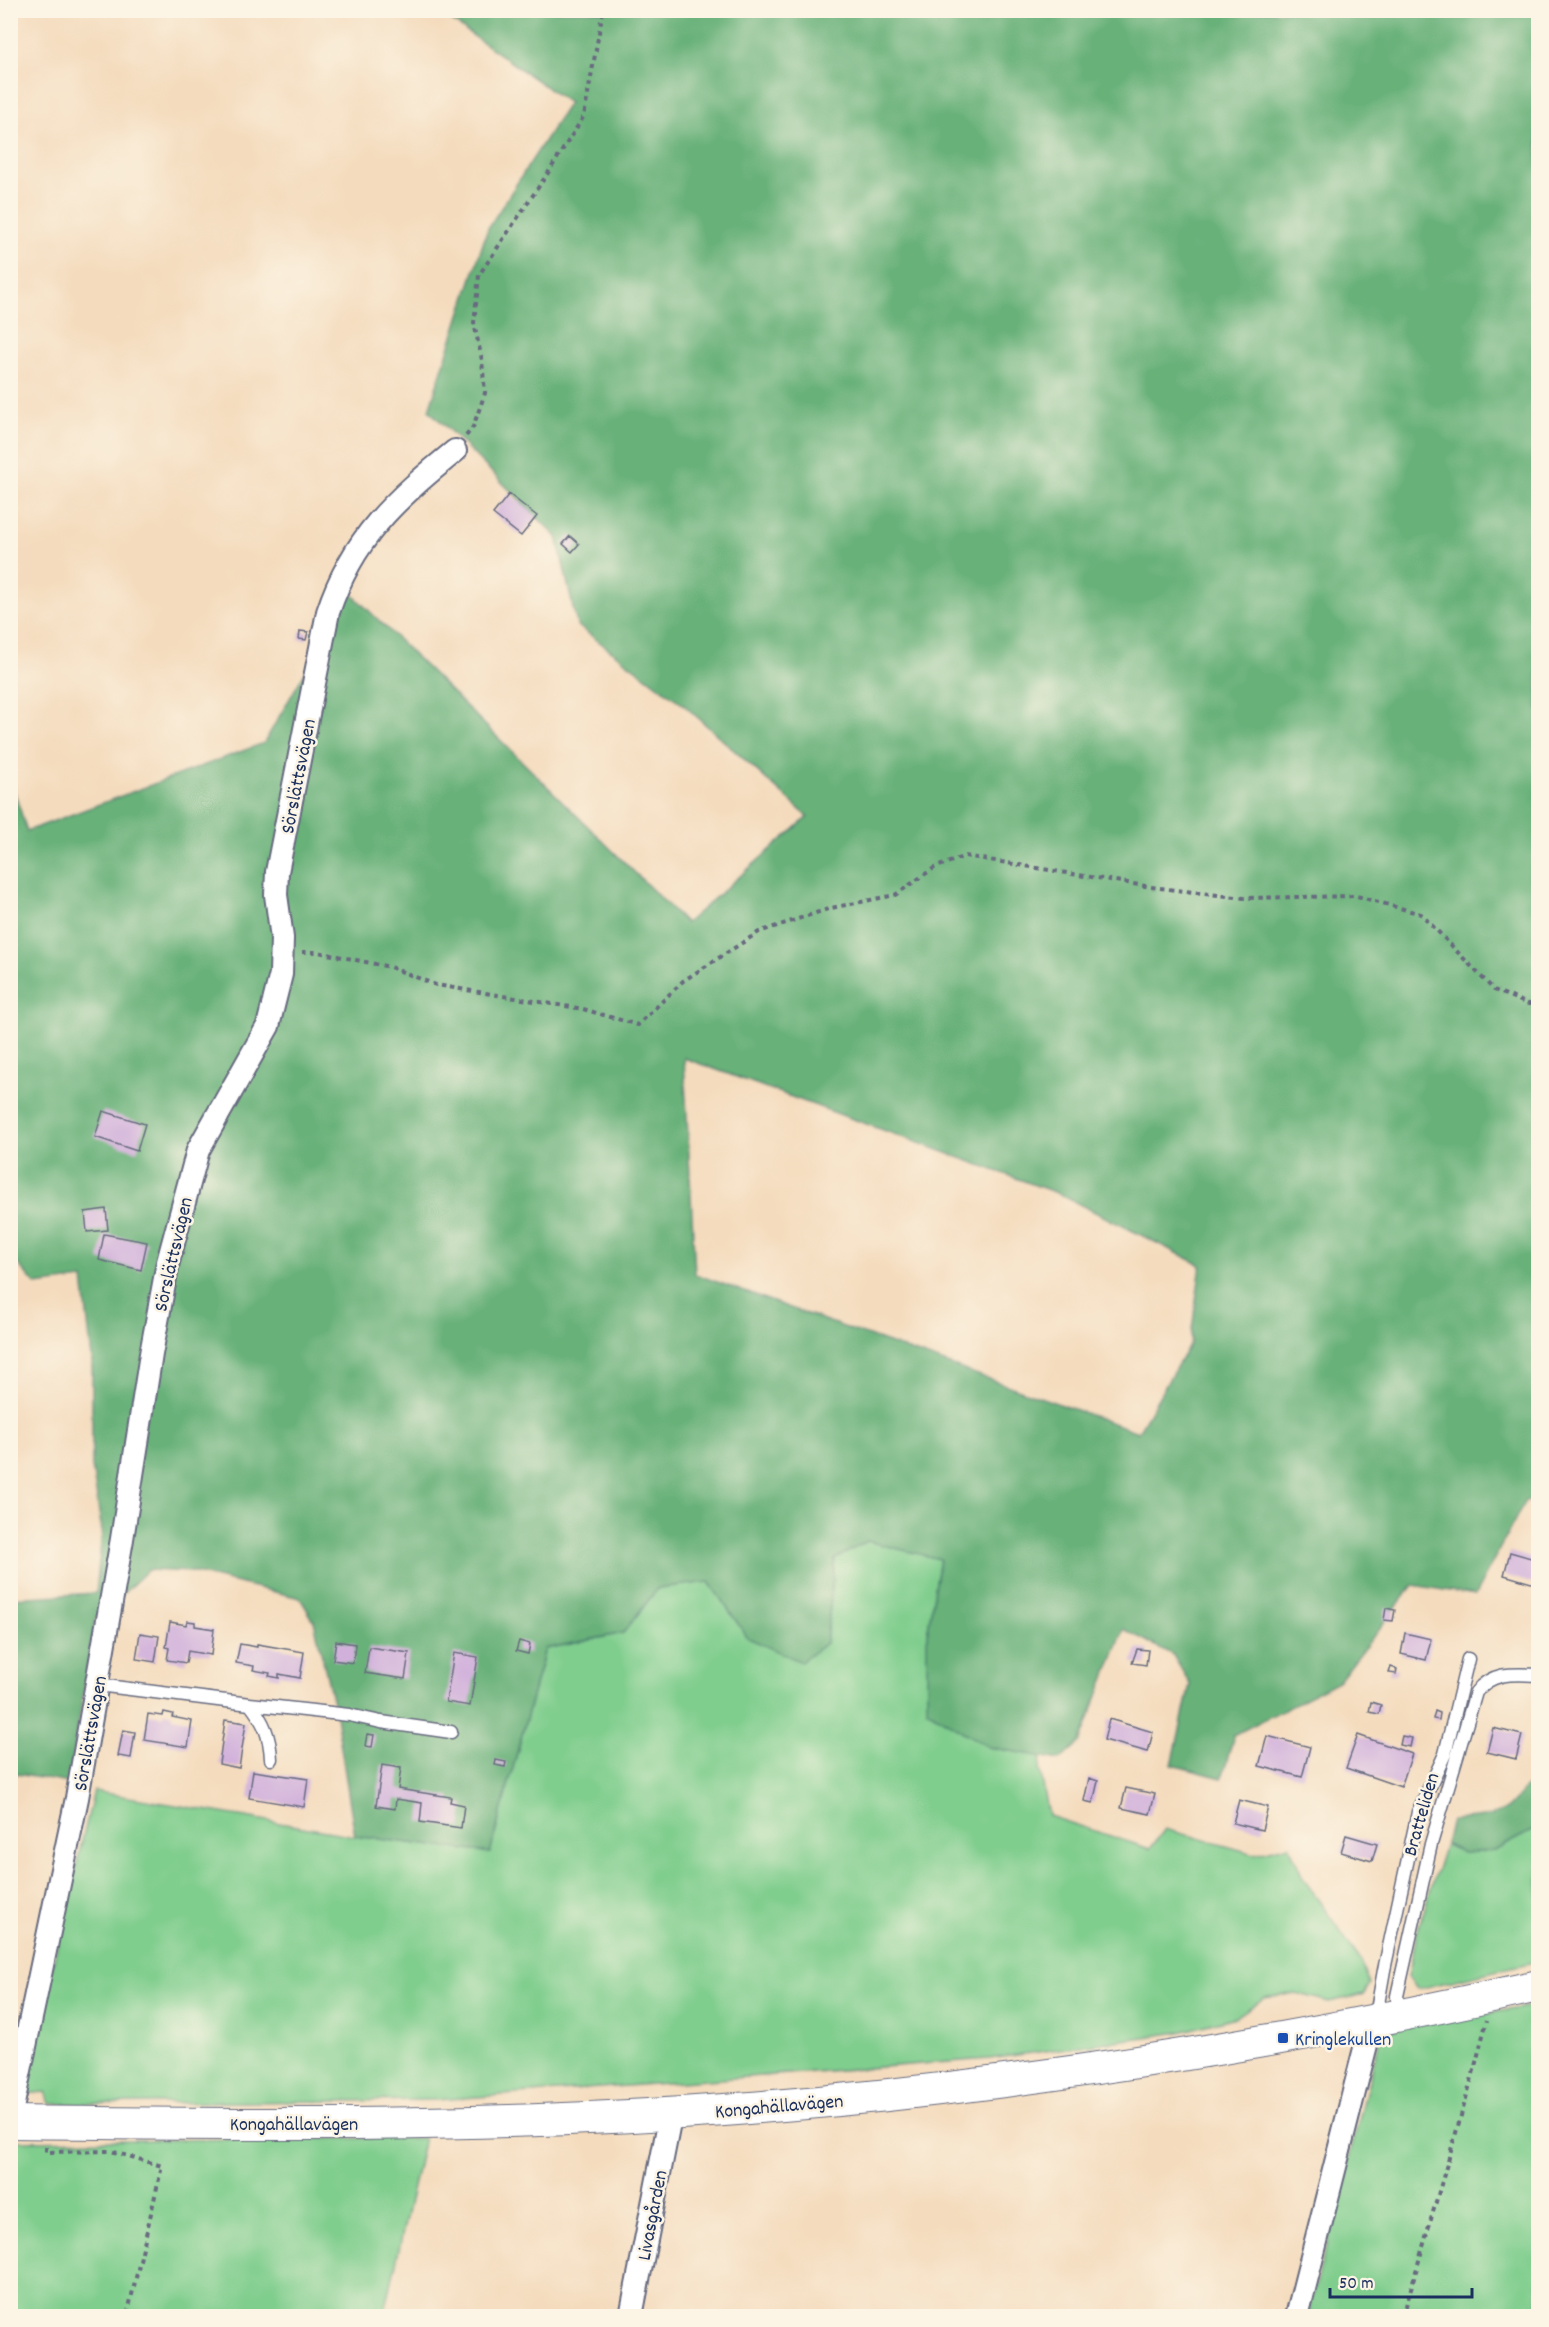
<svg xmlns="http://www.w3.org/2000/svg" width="1549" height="2327" font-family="Dekko,sans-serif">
  <rect width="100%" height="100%" fill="#fcf5e5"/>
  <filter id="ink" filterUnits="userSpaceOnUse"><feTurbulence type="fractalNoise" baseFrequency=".0167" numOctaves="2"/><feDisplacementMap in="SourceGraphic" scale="12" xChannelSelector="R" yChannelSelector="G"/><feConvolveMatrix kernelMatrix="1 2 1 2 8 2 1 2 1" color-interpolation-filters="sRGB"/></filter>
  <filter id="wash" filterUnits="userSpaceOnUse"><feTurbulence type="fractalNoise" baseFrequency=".008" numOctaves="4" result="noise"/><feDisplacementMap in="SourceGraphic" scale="24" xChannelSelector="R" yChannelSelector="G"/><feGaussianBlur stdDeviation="1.35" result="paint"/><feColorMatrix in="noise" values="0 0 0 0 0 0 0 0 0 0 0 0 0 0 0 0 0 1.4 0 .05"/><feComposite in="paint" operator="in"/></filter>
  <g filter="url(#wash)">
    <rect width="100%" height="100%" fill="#f4dbbd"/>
    <path fill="#80ce8e" stroke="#4e7e76" stroke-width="1.5" d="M867,1541L940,1559L927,1635L988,1747L1041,1756L1040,1769L1049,1816L1150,1849L1165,1829L1255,1854L1289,1845L1303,1878L1361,1961L1370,1984L1364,1994L1329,2002L1296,1993L1264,1998L1236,2017L1180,2032L989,2059L437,2100L50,2104L46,2092L22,2094L94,1791L355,1836L490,1853L545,1649L623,1633L658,1588L709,1582L748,1638L826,1643L835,1559Z
      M1538,1828V1961L1417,1989L1408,1977L1417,1933L1445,1844L1463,1853L1494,1851Z
      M1538,2005V2316H1308L1382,2031Z
      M424,2138L384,2316H11L10,2141Z"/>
    <path fill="#68b179" stroke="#42706c" stroke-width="1.5" fill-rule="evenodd" d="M438,11H1538V1502L1525,1501L1475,1595L1413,1585L1339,1681L1234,1735L1222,1778L1172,1765L1190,1684L1173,1655L1124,1629L1080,1742L1060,1760L988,1747L927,1710V1635L940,1559L867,1541L835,1559L826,1643L801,1662L748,1638L709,1582L658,1588L623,1633L545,1649L490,1853L355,1836L336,1716L314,1621L300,1598L192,1572L148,1570L95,1620L69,1783L11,1773V1598L96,1593L102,1532L92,1466V1359L83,1279L36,1285L11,1256L10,778L27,831L264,743L351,593L686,923L808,817L685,706L577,625L557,537L429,410L488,228L569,103ZM684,1058L1057,1193L1201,1265L1190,1344L1138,1432L695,1274Z
      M1538,1777V1828L1494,1851L1463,1853L1445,1844L1451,1820C1466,1819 1496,1818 1508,1808C1520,1798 1524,1784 1538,1777Z"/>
    <g id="blocks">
      <path fill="#d1b1db" d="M509,494L537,516L521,536L493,514Z
        M570,536L579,544L572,552L563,544Z
        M300,631L308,632L306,640L299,639Z
        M103,1111L145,1124L137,1151L95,1137Z
        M106,1209L108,1230L87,1232L85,1212Z
        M104,1234L147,1242L141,1270L99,1260Z
        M1510,1552L1538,1560V1585L1504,1575Z
        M1386,1608L1395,1610L1393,1621L1384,1620Z
        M187,1621L195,1622V1626L214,1629L211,1655L188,1651L186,1663L167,1660L169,1648L166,1647L170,1622L186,1625Z
        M140,1633L159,1636L155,1662L136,1659Z
        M1405,1633L1431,1639L1426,1660L1401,1654Z
        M336,1641L355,1644L353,1663L333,1660Z
        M519,1641L530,1644L528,1654L516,1651Z
        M240,1644L257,1647V1644L304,1652L300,1678L279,1674V1678L269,1676L270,1673L253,1670L254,1666L236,1663Z
        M369,1647L409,1653L405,1679L365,1673Z
        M1137,1649L1148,1650L1146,1665L1132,1663Z
        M454,1653L478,1657L470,1706L446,1702Z
        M1391,1667L1397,1669L1396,1674L1389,1673Z
        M1371,1702L1381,1705L1379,1714L1369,1712Z
        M1435,1711L1440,1713L1439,1720L1433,1719Z
        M164,1712L173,1714L172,1717L192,1721L188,1747L144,1740L148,1714L163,1716Z
        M1109,1719L1153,1732L1148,1752L1104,1740Z
        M225,1720L246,1723L239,1768L219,1764Z
        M1493,1728L1522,1735L1516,1759L1487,1752Z
        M123,1730L135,1732L131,1758L118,1756Z
        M367,1734L374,1735L372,1747L365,1746Z
        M1358,1735L1412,1754L1401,1787L1346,1768Z
        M1267,1736L1310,1747L1302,1777L1259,1766Z
        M1402,1736L1412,1738L1410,1747L1400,1745Z
        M496,1760L506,1762L505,1767L495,1765Z
        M382,1765L401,1768L398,1789L451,1797L450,1802L464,1805L461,1828L420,1822L422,1803L396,1799L395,1809L376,1806Z
        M253,1771L308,1779L304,1807L249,1798Z
        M1089,1778L1098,1781L1093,1803L1084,1801Z
        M1126,1788L1155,1794L1150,1814L1121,1808Z
        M1239,1800L1268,1807L1262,1830L1233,1823Z
        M1346,1835L1377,1844L1372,1861L1341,1852Z"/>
    </g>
  </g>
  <g filter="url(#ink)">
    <use href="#blocks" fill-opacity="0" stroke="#676b7f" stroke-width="1.5"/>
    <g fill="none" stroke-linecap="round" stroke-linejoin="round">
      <defs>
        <path id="service" d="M98,1685L250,1704C264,1722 270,1736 271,1759
          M250,1704L349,1715L381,1722L451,1732
          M1398,2015L1397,1996L1431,1844L1476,1692C1492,1671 1515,1674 1538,1675
          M1373,2019L1378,2004L1384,1970L1418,1812L1445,1754L1468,1659"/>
        <path id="minor" d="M10,2118L77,1798L122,1539L151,1354L168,1262L198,1150L268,1026L281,974L282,938L276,895L277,872L328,612C353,537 395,500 455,451
          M631,2316L669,2123L668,2113
          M1297,2316L1372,2021"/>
        <path id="secondary" d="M10,2122C252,2125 496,2128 737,2109C1007,2088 1274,2045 1538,1986"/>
      </defs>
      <use href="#service" stroke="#676b7f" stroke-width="15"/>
      <use href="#minor" stroke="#676b7f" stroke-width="26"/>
      <use href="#secondary" stroke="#676b7f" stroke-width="34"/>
      <path stroke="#676b7f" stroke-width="4" stroke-dasharray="4.5 4.5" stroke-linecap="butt" d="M466,436L473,427L485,393L482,360L474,323L479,275L548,173L584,116L603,10
        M302,952H318L390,967L436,985L583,1009L638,1025L683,981L759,932L831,908L895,895L934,868L965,856L1151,887L1244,898L1357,896L1421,914L1494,990L1528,1004H1538
        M46,2147V2152L111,2151L162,2166L127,2316
        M1403,2316L1473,2074L1487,2020"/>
      <use href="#service" stroke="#fff" stroke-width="12"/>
      <use href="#minor" stroke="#fff" stroke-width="22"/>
      <use href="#secondary" stroke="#fff" stroke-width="32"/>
    </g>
  </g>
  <rect fill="#1a4fb4" stroke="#fcf5e5" stroke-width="2" x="1277" y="2032" width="12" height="12" rx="3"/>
  <g text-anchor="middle" stroke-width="5" stroke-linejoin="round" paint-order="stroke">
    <g font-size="20" fill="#1b2f5e" stroke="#fcf5e5">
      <text transform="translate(297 776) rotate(-79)" y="7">Sörslättsvägen</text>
      <text transform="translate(172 1254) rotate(-77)" y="7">Sörslättsvägen</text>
      <text transform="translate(89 1733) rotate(-80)" y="7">Sörslättsvägen</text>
      <text transform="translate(1420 1814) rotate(-74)" y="7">Bratteliden</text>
      <text transform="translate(779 2105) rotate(-5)" y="7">Kongahällavägen</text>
      <text x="294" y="2130">Kongahällavägen</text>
      <text transform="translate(651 2215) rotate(-79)" y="7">Livasgården</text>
    </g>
    <g font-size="20" fill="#164399" stroke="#fcf5e5" text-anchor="start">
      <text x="1295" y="2045">Kringlekullen</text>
    </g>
  </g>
  <rect width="1549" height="2327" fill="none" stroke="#fcf5e5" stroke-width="36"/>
  <path d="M1330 2288v9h142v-9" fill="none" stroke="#1b2f5e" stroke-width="3"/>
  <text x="1339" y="2288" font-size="18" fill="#1b2f5e" stroke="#fcf5e5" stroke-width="4.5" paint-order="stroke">50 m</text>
</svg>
